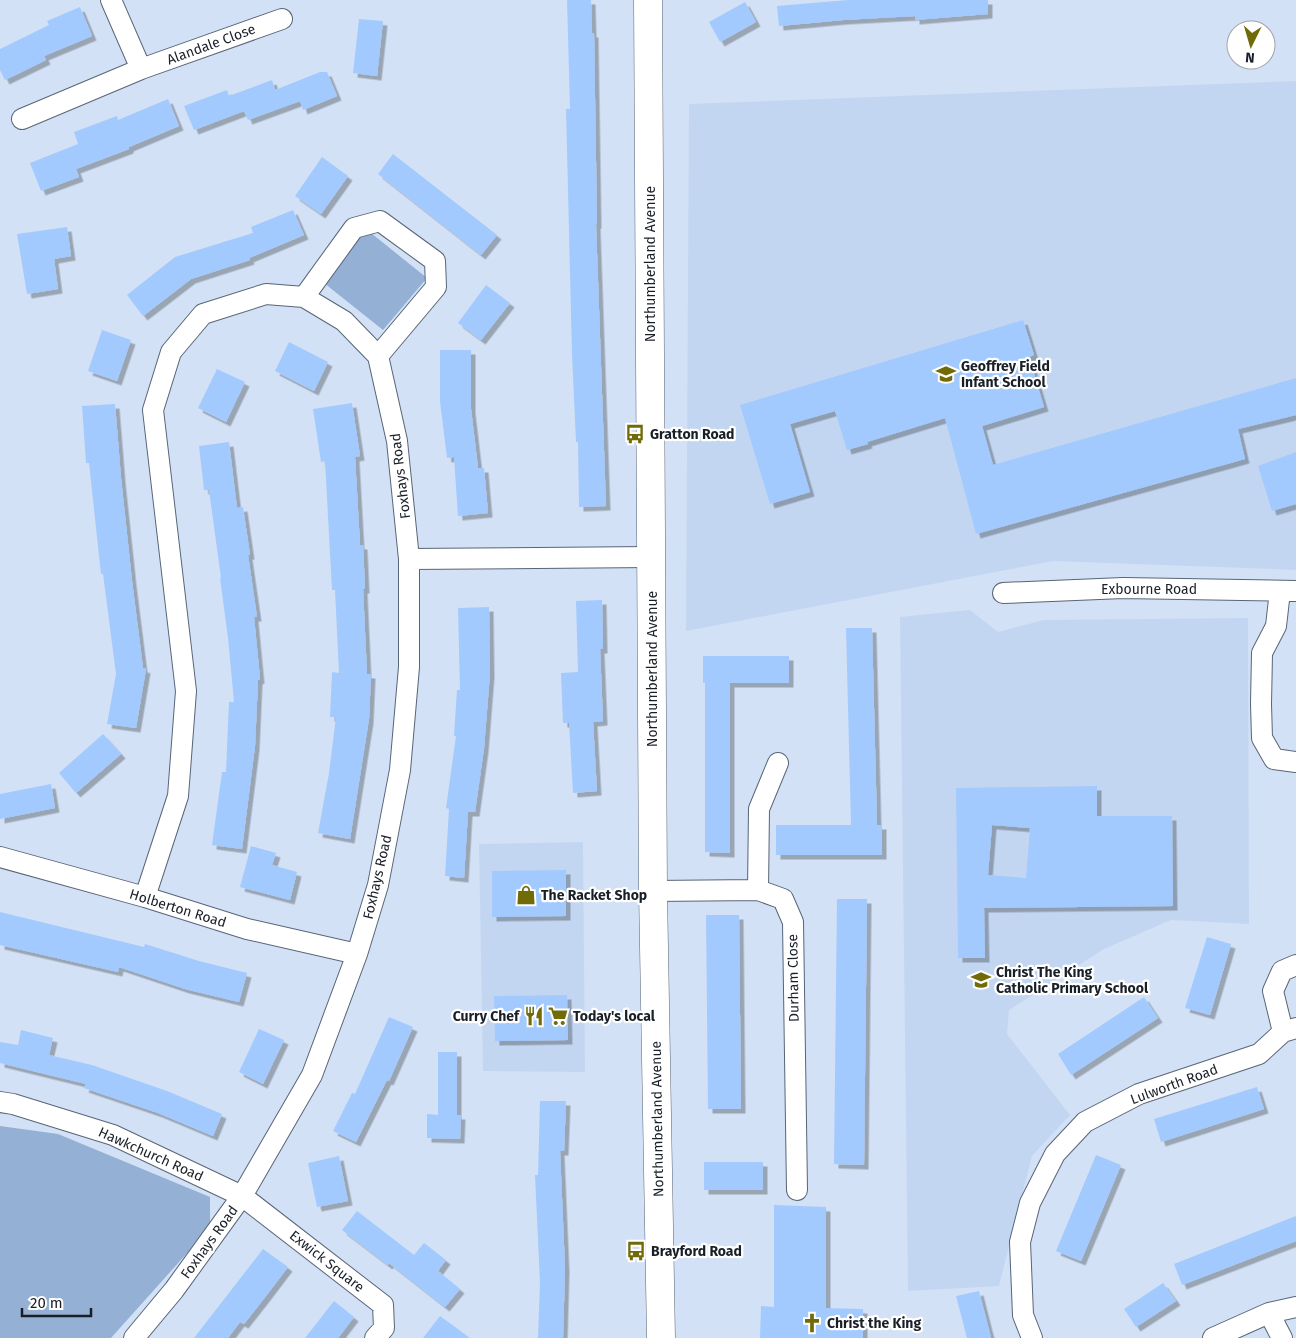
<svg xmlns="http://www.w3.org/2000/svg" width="1296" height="1338" font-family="'Fira Sans',sans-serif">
  <defs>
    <filter id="shadow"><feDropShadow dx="4.5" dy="4.5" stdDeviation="0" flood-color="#0004"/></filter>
  </defs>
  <rect width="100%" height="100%" fill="#d2e1f6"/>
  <path fill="#c3d6f1" d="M1296,81V570L1053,561L686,631L689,104Z
    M970,610L998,632L1044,620L1248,618L1249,924L1171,920L1104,949L1009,1010L1007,1034L1070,1115L1032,1156L999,1286L908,1291L900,617Z
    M583,842L585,1072L483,1071L479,844Z"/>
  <path fill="#95b0d5" d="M366,229L427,278L383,330L324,283Z
    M0,1126L58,1134L210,1197V1222L188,1252L111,1338H0Z"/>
  <path fill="#a3cafe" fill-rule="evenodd" filter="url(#shadow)" d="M567,0H591L592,33H594L597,224H596L606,506L579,507L578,442H576L572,354L566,109H570Z
    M848,0H988V14L915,20V16L843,20L779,26L777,6Z
    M745,2L756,22L720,42L709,22Z
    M80,7L92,36L44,56L46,60L5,80L0,70V49L49,25L47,21Z
    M359,19L383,21L377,76L353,73Z
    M320,72H327L337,96L303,110L300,101L248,120L244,111L194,130L184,106L227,90L229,96L272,80L275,90Z
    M168,99L179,126L129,147V149L76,169L79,177L41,191L30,163L78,144L74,132L117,116L118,120Z
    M393,154L497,235L481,255L378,174Z
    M322,157L348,176L321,214L295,196Z
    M293,210L304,235L249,258L250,260L191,279L143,316L127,295L175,257L253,233L251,227Z
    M67,227L71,256L54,259L58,289L27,294L17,234Z
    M486,285L510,303L481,340L458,323Z
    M1023,320L1034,355L1029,357L1044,407L982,426L993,465L1296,378V415L1238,429L1245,459L976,534L945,418L867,442L868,444L847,450L835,411L790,424L810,492L770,504L740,405Z
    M102,330L131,340L117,381L88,371Z
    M289,342L328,362L314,391L275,371Z
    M440,350H471V409L478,468H484L488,513L458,516L454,457L447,458L440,402Z
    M217,369L245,382L226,422L198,408Z
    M352,403L360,456L355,457L360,545H363L365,589H363L367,674H371L369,719L350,839L318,833L329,773L336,717H330L332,672L339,673L335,590H332L325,461L321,462L313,409Z
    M115,404L121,478L132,581L143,668L146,669L136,728L107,724L116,674L103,574H101L89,463H86L82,406Z
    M229,442L237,508L243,507L250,555H248L257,617H254L260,679L258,680L255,746L242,849L212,845L222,772H226L229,702H234L228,638L220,578H221L209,490H204L199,446Z
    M1296,452V504L1272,511L1258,466Z
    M602,600L603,649H600L603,721L593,722L597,791L573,793L569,723H563L561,673L578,672L576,601Z
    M489,607L490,673L484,748L475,812H468L464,878L445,876L449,809L446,808L456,736H454L457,690H460L458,608Z
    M846,628H872L877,825H882V855H776V825H851Z
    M703,656H789V683H730V853L705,852V683H703Z
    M103,734L121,754L76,793L59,773Z
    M51,784L55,808L0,819V794Z
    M1097,786V816H1172L1173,906L984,908L985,958H958L956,788ZM992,825L1030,828L1026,878L988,875Z
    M251,846L276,853L272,865L297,872L290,900L240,887Z
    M566,870V916L492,917V871Z
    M837,899H867L864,1165L834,1164Z
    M0,912L144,947L145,944L199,961L247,973L239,1002L185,989L119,967L118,972L0,945Z
    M706,915H739L741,1109H708Z
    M1207,937L1231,944L1210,1015L1185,1008Z
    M567,995L568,1040L495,1041L494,996Z
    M1144,997L1158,1018L1071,1075L1058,1054Z
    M389,1017L413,1027L389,1081L387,1080L356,1142L333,1131L352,1093L355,1094Z
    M259,1029L284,1040L263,1084L239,1072Z
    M21,1030L53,1038L49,1055L92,1065L167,1091L222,1114L213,1136L158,1113L84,1088L86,1084L0,1063V1042L18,1045Z
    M438,1052H457V1115H461L460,1139L427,1138V1114L438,1115Z
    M1257,1087L1264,1109L1161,1142L1154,1119Z
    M540,1101H566L564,1151H560L565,1268L563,1338H538L540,1283L535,1175H538Z
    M1096,1155L1121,1165L1081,1261L1056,1251Z
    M339,1156L348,1201L317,1207L308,1163Z
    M704,1162H763V1190H704Z
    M774,1205L826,1207V1308L863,1309V1338H760L761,1306L774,1307Z
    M357,1211L414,1255L424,1243L446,1260L438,1271L460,1289L445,1307L389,1263L388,1265L342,1230Z
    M1296,1216V1241L1182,1285L1174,1264Z
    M263,1249L288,1267L266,1296L244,1324L240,1322L228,1338H194Z
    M1163,1283L1176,1301L1136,1327L1124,1309Z
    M979,1291L991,1338H967L956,1296Z
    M334,1301L354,1317L338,1338H305Z
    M440,1316L470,1338H423Z"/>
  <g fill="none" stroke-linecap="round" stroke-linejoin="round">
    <defs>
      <path id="street" d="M111,0L141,69
        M22,119L141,69L282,19
        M304,297L354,228L380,221L435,261L436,287L378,356
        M409,559L651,557
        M1280,591L1276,626L1262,653L1261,704L1262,738L1274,759L1296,762
        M1003,593L1123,588L1296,591
        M0,857L145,897L247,929L357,954
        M758,890L759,809L778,763
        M653,891L758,890L783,899L793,922L797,1190
        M1283,1032L1273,991L1282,971L1296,965
        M0,1102L13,1104L113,1135L242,1196L383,1305L384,1328L375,1338
        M1269,1313L1282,1338
        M134,1338L174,1290L242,1196L312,1075L357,954L378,885L400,770L409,667V559L397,441L378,356L344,321L304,297L266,294L203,314L171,352L153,410L186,691L178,796L145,897
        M1032,1338L1023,1315L1020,1242L1030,1203L1055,1154L1085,1122L1139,1094L1259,1054L1283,1032L1296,1028
        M1213,1338L1269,1313L1296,1307"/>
      <path id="secondary" d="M648,0L653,891L661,1338"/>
    </defs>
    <use href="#street" stroke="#586577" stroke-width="22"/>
    <use href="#secondary" stroke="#586577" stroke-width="29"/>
    <use href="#street" stroke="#fff" stroke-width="20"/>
    <use href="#secondary" stroke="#fff" stroke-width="28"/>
  </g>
  <defs>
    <symbol id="school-bare" viewBox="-9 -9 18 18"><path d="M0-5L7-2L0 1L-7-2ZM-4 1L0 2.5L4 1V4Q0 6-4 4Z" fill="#716b07" stroke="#fff" stroke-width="2.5" paint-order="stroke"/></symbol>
    <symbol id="bus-bare" viewBox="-9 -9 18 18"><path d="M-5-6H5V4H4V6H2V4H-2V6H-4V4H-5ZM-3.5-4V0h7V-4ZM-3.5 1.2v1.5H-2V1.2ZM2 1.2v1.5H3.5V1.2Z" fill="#716b07" stroke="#fff" stroke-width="2.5" paint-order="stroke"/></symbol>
    <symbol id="shop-bare" viewBox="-9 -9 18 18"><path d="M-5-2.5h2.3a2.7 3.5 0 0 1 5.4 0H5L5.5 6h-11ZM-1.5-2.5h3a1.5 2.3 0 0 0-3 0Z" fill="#716b07" stroke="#fff" stroke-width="2.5" paint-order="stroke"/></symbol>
    <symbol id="restaurant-bare" viewBox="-9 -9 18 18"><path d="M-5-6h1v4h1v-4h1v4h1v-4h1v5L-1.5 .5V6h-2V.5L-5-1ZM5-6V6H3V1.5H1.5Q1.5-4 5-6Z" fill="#716b07" stroke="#fff" stroke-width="2.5" paint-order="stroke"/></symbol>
    <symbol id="supermarket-bare" viewBox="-9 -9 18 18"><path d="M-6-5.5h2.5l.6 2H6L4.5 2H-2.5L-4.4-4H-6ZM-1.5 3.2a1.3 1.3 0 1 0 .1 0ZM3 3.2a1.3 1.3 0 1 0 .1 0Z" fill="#716b07" stroke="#fff" stroke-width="2.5" paint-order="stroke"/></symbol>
    <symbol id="church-bare" viewBox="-9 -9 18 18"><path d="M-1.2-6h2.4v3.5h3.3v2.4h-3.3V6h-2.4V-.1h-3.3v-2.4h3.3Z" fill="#716b07" stroke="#fff" stroke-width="2.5" paint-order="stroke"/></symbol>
  </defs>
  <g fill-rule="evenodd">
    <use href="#school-bare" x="932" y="360" width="28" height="28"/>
    <use href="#bus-bare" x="621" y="420" width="28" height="28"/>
    <use href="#shop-bare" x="512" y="881" width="28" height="28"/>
    <use href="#school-bare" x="967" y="966" width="28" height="28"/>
    <use href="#restaurant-bare" x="520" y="1002" width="28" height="28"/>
    <use href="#supermarket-bare" x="544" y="1002" width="28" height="28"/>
    <use href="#bus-bare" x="622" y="1237" width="28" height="28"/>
    <use href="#church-bare" x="798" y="1309" width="28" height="28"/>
  </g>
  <g text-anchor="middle" stroke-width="4.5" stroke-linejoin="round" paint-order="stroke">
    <g font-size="14" fill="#191f27" stroke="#fff">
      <text transform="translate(211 44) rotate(-20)" y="5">Alandale Close</text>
      <text transform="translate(650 264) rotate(-90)" y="5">Northumberland Avenue</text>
      <text transform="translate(400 476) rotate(-97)" y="5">Foxhays Road</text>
      <text x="1149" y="594">Exbourne Road</text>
      <text transform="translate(652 669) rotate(-90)" y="5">Northumberland Avenue</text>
      <text transform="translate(377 877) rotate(-77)" y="5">Foxhays Road</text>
      <text transform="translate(178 908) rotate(17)" y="5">Holberton Road</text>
      <text transform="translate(793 978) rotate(-91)" y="5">Durham Close</text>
      <text transform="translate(1174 1084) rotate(-20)" y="5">Lulworth Road</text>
      <text transform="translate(657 1119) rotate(-91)" y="5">Northumberland Avenue</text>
      <text transform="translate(151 1154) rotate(24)" y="5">Hawkchurch Road</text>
      <text transform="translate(209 1242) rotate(-54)" y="5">Foxhays Road</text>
      <text transform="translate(327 1261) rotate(38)" y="5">Exwick Square</text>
    </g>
    <g font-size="14" font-weight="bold" fill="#191f27" stroke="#fff" text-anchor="start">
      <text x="961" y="371">Geoffrey Field<tspan x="961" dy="16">Infant School</tspan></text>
      <text x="650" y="439">Gratton Road</text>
      <text x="541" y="900">The Racket Shop</text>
      <text x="996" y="977">Christ The King<tspan x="996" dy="16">Catholic Primary School</tspan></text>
      <text x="519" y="1021" text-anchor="end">Curry Chef</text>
      <text x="573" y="1021">Today's local</text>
      <text x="651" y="1256">Brayford Road</text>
      <text x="827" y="1328">Christ the King</text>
    </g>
  </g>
  <g transform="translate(1251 45) rotate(185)"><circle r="24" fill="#ffffff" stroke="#a3a5a9"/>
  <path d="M0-4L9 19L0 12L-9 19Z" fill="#716b07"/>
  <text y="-8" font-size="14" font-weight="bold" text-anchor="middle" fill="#191f27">N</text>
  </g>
  <path d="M22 1308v8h69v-8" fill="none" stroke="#191f27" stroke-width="2.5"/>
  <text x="30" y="1308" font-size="15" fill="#191f27" stroke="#ffffff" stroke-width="4" paint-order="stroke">20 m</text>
</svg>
